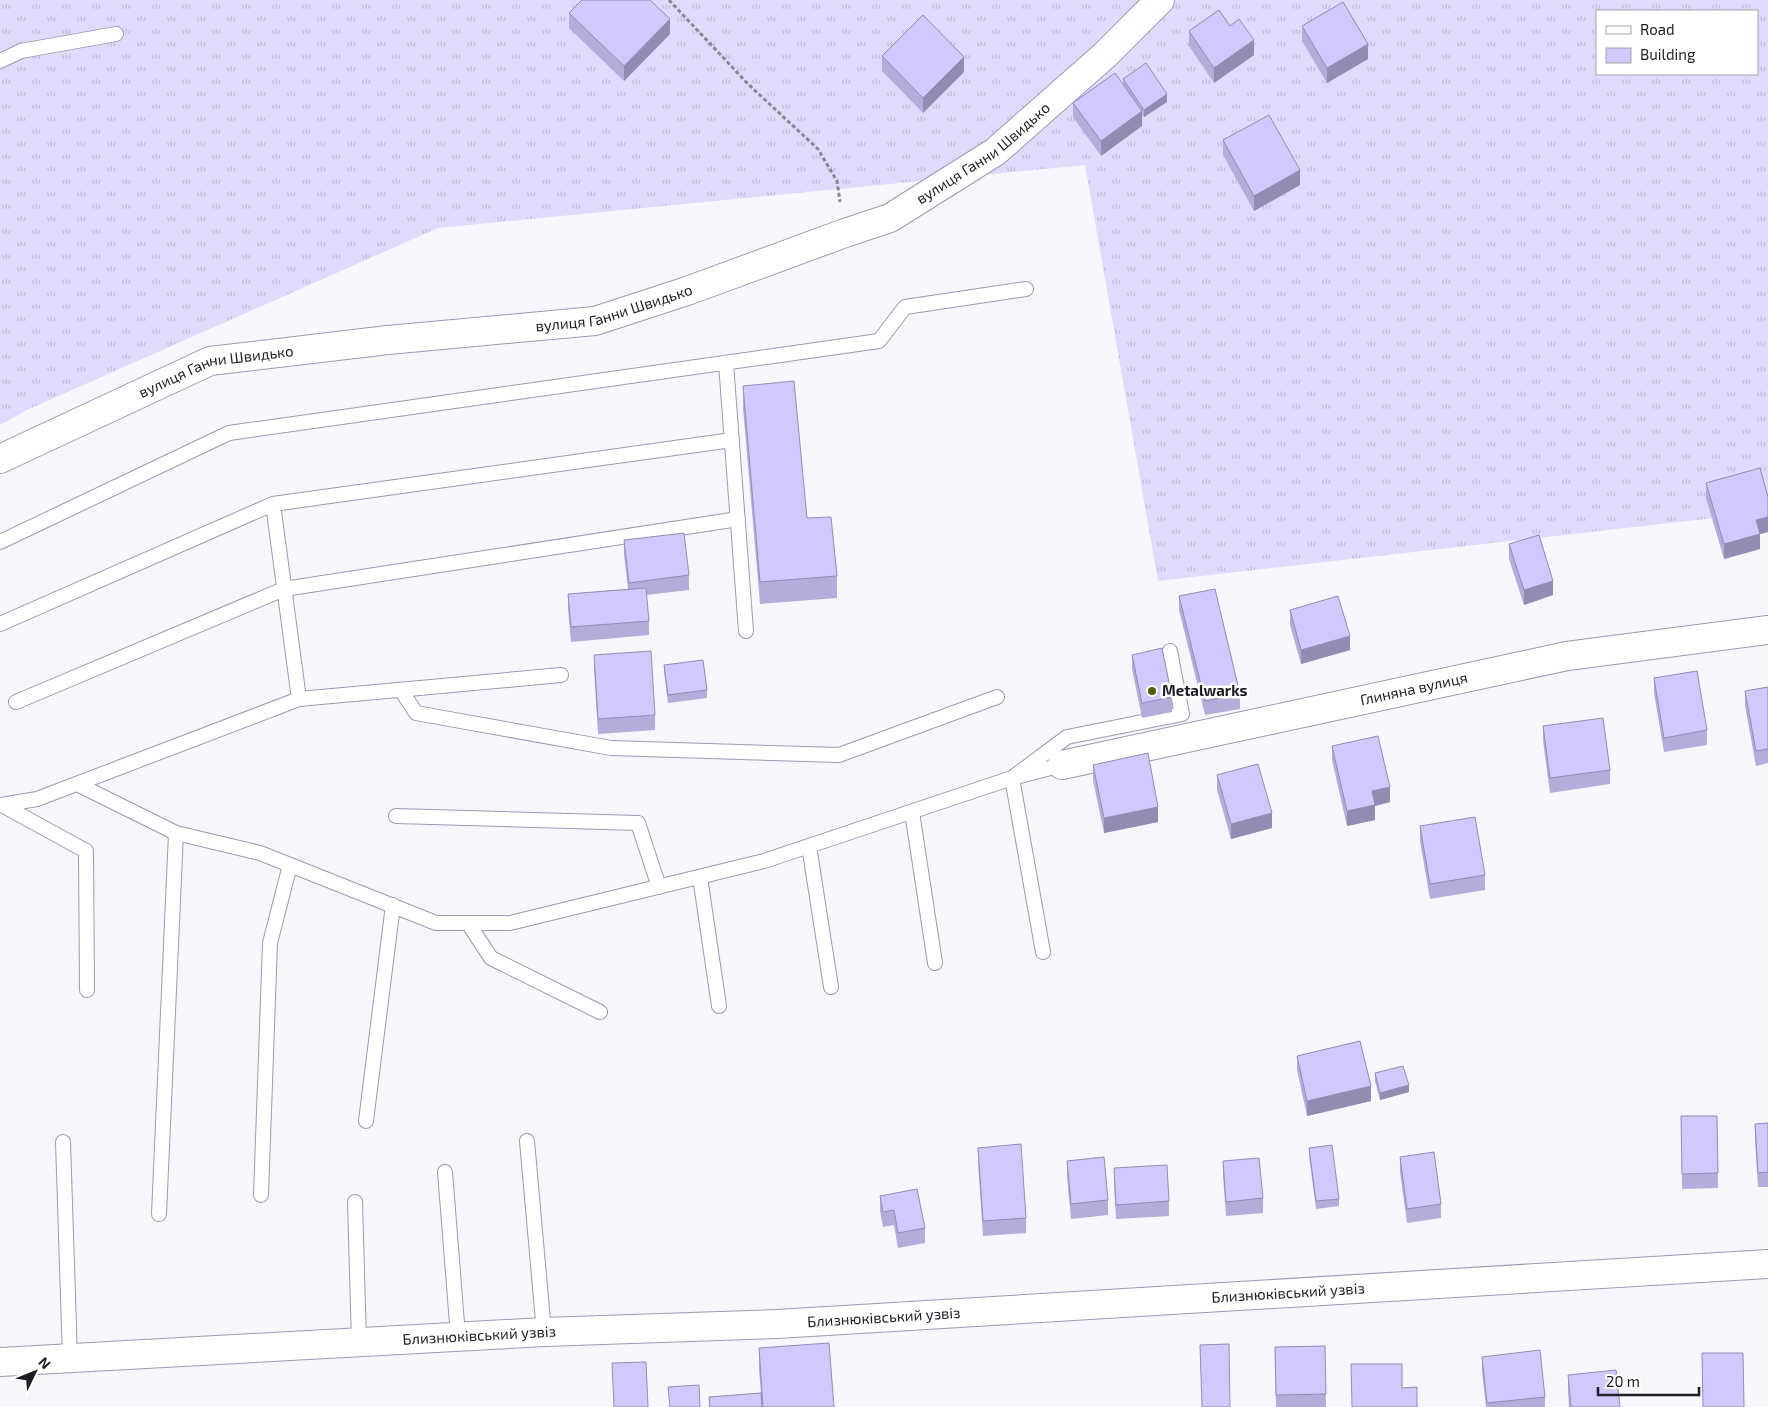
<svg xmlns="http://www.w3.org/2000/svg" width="1768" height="1407" font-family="'Exo 2',sans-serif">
  <defs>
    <pattern id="grass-tufts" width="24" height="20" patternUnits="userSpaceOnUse" patternTransform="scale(1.25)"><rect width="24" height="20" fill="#e0dbfc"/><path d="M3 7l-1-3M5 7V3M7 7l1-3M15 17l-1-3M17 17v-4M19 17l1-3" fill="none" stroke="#c0bbd8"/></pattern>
  </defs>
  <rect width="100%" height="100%" fill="#f7f6fd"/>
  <path fill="url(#grass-tufts)" fill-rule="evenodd" d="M0,0H1768V512L1158,581L1085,165L438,228L27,410L0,425ZM1597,11H1757V74H1597Z"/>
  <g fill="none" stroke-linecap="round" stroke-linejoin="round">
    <defs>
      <path id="service" d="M0,61L21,51L116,34
        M726,363L746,631
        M273,504L299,699
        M0,542L229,433L879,341L905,307L1026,289
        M0,624L273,504L732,440
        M401,690L416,713L611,748L839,755L997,697
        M16,702L284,589L738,519
        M77,784L176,833L260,853L436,923H510L764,861L1012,778L1067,737L1182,714L1170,651
        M0,805L37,799L299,699L561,675
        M2,805L86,851L87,990
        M912,812L935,963
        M396,816L638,823L659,887
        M809,846L831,987
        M700,877L719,1006
        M468,923L491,958L600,1012
        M1043,952L1012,778L1062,765
        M366,1121L393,905
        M527,1141L544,1332
        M63,1142L70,1358
        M445,1172L458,1336
        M261,1195L270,943L290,865
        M355,1202L359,1342
        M159,1214L176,833"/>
      <g id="minor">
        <path id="s1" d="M0,459L210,361L388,340L595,321L687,291L845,233L890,218L995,152L1105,55L1160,0"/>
        <path id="s2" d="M1062,765L1567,656L1768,630"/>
      </g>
      <g id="tertiary">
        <path id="s3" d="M0,1362L544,1332L777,1324L1768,1264"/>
      </g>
    </defs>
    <use href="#service" stroke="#9d98b5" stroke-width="16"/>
    <use href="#minor" stroke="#9d98b5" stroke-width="30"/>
    <use href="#tertiary" stroke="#9d98b5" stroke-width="30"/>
    <path stroke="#898891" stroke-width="3" stroke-dasharray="4 2.5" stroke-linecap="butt" d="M669,0L748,84L818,149L837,181L840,202"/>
    <use href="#service" stroke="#fff" stroke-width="14"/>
    <use href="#minor" stroke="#fff" stroke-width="28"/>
    <use href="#tertiary" stroke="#fff" stroke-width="28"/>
  </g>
  <path fill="#b4acda" d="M569,13L670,34L624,81L569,28Z
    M1230,26L1254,55L1214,83L1189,46V31Z
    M1302,26L1368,59L1327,83L1302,41Z
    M882,56L964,72L923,113L882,71Z
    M1123,79L1167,102L1144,117L1142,115V126L1101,156L1073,117V103L1123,84Z
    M1223,140L1300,185L1254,211L1223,155Z
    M743,386L807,518L837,576V598L760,604L743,408Z
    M1706,483L1768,497V532L1760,534V549L1724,559L1706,498Z
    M624,540L689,575V590L646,595L649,621V635L571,642L568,609V594L628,589L624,555Z
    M1509,544L1553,595L1524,605L1509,559Z
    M1179,596L1240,694V709L1205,715L1179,610Z
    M1290,610L1350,650L1301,664L1290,625Z
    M594,655L655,715V730L598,734L594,669Z
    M1132,655L1172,697V712L1142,718L1132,669Z
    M664,665L707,690V698L668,703L664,672Z
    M1654,678L1707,730V745L1664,752L1654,693Z
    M1768,687V763L1756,766L1745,706V691Z
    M1543,726L1610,770V784L1550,793L1543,741Z
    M1332,746L1390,802L1375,806V820L1347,826L1332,760Z
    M1093,765L1158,822L1104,833L1093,780Z
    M1217,775L1272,828L1231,839L1217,790Z
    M1420,826L1485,875V890L1430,899L1420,841Z
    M1297,1056L1371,1101L1307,1116L1297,1070Z
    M1375,1073L1409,1092L1380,1100L1375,1081Z
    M1681,1116H1717L1718,1188L1682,1189Z
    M1768,1123V1187H1758L1755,1139V1124Z
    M978,1148L1026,1218V1233L983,1236L978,1162Z
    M1309,1148L1339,1199V1206L1316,1209L1309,1156Z
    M1400,1157L1441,1204V1218L1407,1223L1400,1172Z
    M1067,1161L1108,1200V1215L1071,1219L1067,1176Z
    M1223,1161L1263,1198V1213L1226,1216L1223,1176Z
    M1114,1168L1169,1201V1216L1116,1219L1114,1183Z
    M880,1196L925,1228V1243L898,1248L894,1225L883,1227L880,1211Z
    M1325,1346L1326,1407H1276L1275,1347Z
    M759,1348L834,1407H709V1397L761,1393L759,1370Z
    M1482,1357L1545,1397V1407H1486L1482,1371Z
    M1568,1375L1620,1407H1569L1568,1390Z"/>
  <path fill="#928cb2" d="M670,19V34L624,81V66Z
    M1254,40V55L1214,83V68Z
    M1368,44V59L1327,83V68Z
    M964,57V72L923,113V98Z
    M1167,94V102L1144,117V110Z
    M1142,111V126L1101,156V141Z
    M1300,170V185L1254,211V196Z
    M1768,517V532L1760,534V549L1724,559V544L1756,520Z
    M1553,581V595L1524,605V590Z
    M1350,636V650L1301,664V650Z
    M1390,787V802L1375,806V820L1347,826V811L1372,791Z
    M1158,807V822L1104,833V818Z
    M1272,813V828L1231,839V824Z
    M1409,1085V1092L1380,1100V1093Z
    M1371,1086V1101L1307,1116V1101Z"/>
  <path fill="#d1c8fe" stroke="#928cb2" d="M582,0H650L670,19L624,66L569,13Z
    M1343,2L1368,44L1327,68L1302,26Z
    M1219,10L1230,26L1239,19L1254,40L1214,68L1189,31Z
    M923,15L964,57L923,98L882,56Z
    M1146,63L1167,94L1144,110L1123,79Z
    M1115,73L1142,111L1101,141L1073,103Z
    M1269,115L1300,170L1254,196L1223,140Z
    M794,381L807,518L831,517L837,576L760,582L743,386Z
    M1760,468L1768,497V517L1756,520L1760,534L1724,544L1706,483Z
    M684,533L689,575L629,583L624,540Z
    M1539,535L1553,581L1524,590L1509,544Z
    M646,588L649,621L571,627L568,594Z
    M1215,589L1240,694L1205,701L1179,596Z
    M1338,596L1350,636L1301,650L1290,610Z
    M1162,648L1172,697L1142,703L1132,655Z
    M651,651L655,715L598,719L594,655Z
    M703,660L707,690L668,695L664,665Z
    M1697,671L1707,730L1664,738L1654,678Z
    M1768,687V749L1756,751L1745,691Z
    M1603,718L1610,770L1550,778L1543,726Z
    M1378,736L1390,787L1372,791L1375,805L1347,811L1332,746Z
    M1148,753L1158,807L1104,818L1093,765Z
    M1258,764L1272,813L1231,824L1217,775Z
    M1475,817L1485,875L1430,884L1420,826Z
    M1360,1041L1371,1086L1307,1101L1297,1056Z
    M1403,1066L1409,1085L1380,1093L1375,1073Z
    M1681,1116H1717L1718,1173L1682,1174Z
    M1768,1123V1172L1758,1173L1755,1124Z
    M1021,1144L1026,1218L983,1221L978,1148Z
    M1332,1145L1339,1199L1316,1201L1309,1148Z
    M1434,1152L1441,1204L1407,1209L1400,1157Z
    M1104,1157L1108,1200L1071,1204L1067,1161Z
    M1259,1158L1263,1198L1226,1202L1223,1161Z
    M1167,1165L1169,1201L1116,1205L1114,1168Z
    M917,1189L925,1228L898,1233L894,1210L883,1212L880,1196Z
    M829,1343L834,1407H763L759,1348Z
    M1229,1344L1230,1407H1202L1200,1345Z
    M1325,1346L1326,1394L1276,1395L1275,1347Z
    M1540,1350L1545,1397L1487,1403L1482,1357Z
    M1702,1353H1743L1744,1407H1703Z
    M646,1362L648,1407H614L612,1363Z
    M1351,1364H1402V1388L1417,1387V1407H1352Z
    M1616,1370L1620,1407H1571L1568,1375Z
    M699,1385L700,1407H670L668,1387Z
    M761,1393L762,1407H710L709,1397Z"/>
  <circle fill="#4f5e00" stroke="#fff" stroke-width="2" cx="1152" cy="691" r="5"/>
  <g text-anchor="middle" stroke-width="5" stroke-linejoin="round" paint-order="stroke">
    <g font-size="15" fill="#1e1c27" stroke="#fff">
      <text dy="5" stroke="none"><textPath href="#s1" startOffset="1045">вулиця Ганни Швидько</textPath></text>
      <text dy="5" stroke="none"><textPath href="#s1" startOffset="640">вулиця Ганни Швидько</textPath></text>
      <text dy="5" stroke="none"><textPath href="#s1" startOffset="235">вулиця Ганни Швидько</textPath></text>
      <text dy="5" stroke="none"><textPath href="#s2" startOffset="360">Глиняна вулиця</textPath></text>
      <text dy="5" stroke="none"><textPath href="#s3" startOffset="1290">Близнюківський узвіз</textPath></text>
      <text dy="5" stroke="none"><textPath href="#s3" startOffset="885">Близнюківський узвіз</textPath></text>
      <text dy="5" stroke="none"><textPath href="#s3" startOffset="480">Близнюківський узвіз</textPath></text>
    </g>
    <g font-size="15" font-weight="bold" fill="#1e1c27" stroke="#fff" text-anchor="start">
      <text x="1162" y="696">Metalwarks</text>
    </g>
  </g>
  <rect x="1596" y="10" width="162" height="65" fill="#ffffff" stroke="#a5a4a9"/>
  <rect x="1606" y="26" width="25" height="8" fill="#ffffff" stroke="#a5a4a9"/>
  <text x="1640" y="35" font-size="15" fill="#1e1c27">Road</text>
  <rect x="1606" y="48" width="25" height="15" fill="#d1c8fe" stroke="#a5a4a9"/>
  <text x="1640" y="60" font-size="15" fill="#1e1c27">Building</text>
  <g transform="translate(35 1372) rotate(47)" stroke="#ffffff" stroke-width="4" paint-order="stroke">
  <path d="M0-4L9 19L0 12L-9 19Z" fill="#1e1c27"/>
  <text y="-8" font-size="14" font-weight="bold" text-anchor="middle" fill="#1e1c27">N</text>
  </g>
  <path d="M1598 1387v8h101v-8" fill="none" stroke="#1e1c27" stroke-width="2.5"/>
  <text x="1606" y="1387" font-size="15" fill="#1e1c27" stroke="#ffffff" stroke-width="4" paint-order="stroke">20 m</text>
</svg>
